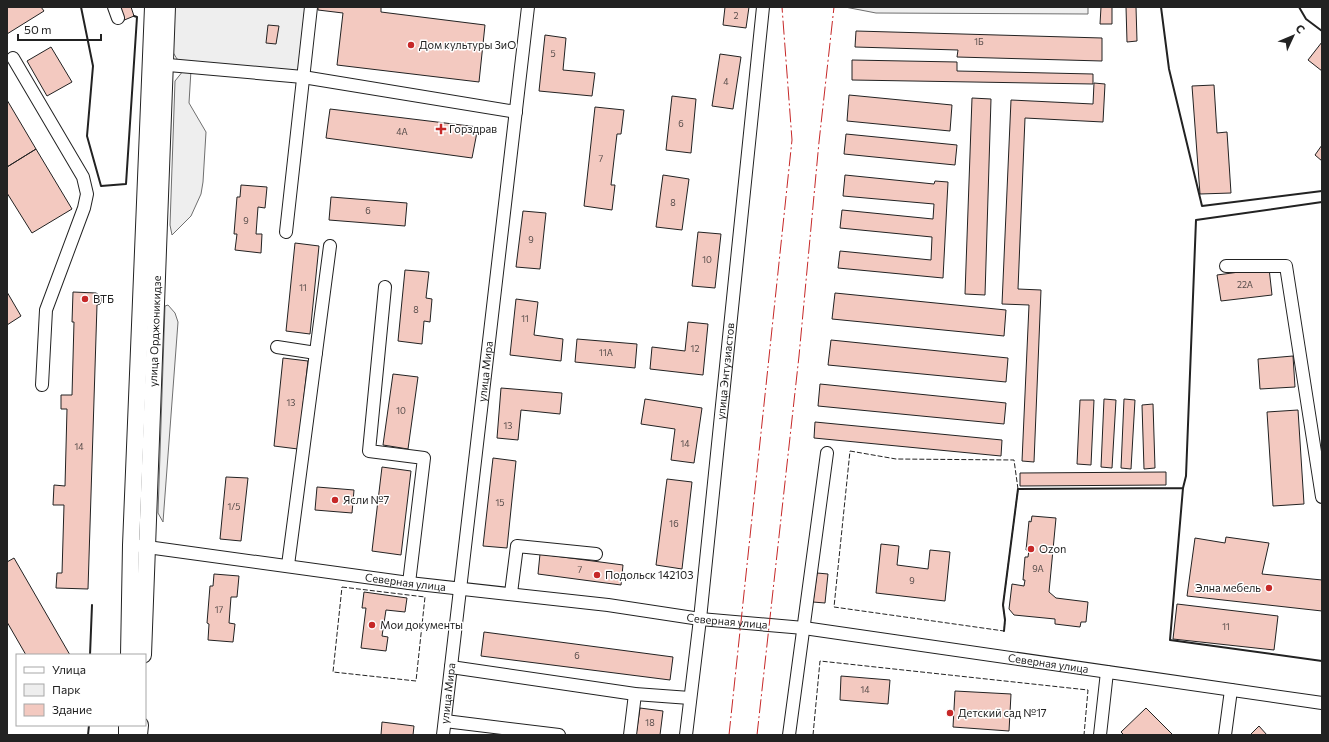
<svg xmlns="http://www.w3.org/2000/svg" width="1329" height="742" font-family="Commissioner,sans-serif">
  <rect width="100%" height="100%" fill="#fff"/>
  <path fill="#eee" stroke="#6f6f6f" d="M172,7H305L298,74L185,63L177,59L171,49Z
    M845,7H1088V14L876,13Z
    M191,70L189,103L206,132L203,182L201,194L191,216L172,235L170,225L175,81L183,71Z
    M168,305L175,313L178,322L163,522L158,513L165,306Z"/>
  <path fill="#f3c9c0" stroke="#222" d="M7,7H41L44,11L7,34Z
    M117,7H131L134,16L122,21Z
    M318,7H381V12L485,25L479,82L337,65L343,13L318,10Z
    M725,7H749L746,28L723,25Z
    M1101,7H1112V24H1100Z
    M1126,7H1136L1137,41L1127,42Z
    M268,25L279,26L276,44L266,43Z
    M856,31L1102,38V61L957,57L958,50L855,47Z
    M545,35L566,38L563,70L595,73L592,96L539,91Z
    M1322,42V71L1308,60Z
    M51,47L72,82L47,96L27,61Z
    M720,54L741,57L733,109L712,106Z
    M852,60L957,62V71L1093,74V84L852,80Z
    M1094,83L1105,84L1103,122L1025,118L1018,289L1041,290L1034,462L1022,461L1029,305L1002,304L1011,100L1093,104Z
    M1214,85L1217,133L1227,132L1231,193L1200,194L1192,86Z
    M849,95L952,105L950,131L847,121Z
    M672,96L696,99L691,153L666,150Z
    M972,98L991,99L985,295L965,294Z
    M7,100L36,149L7,167Z
    M595,107L624,110L621,134H617L611,185H615L612,210L584,206Z
    M330,109L478,127L472,158L326,138Z
    M846,134L957,145L955,165L844,154Z
    M1322,145V161L1315,155Z
    M36,149L72,209L32,233L7,193V167Z
    M663,175L689,179L682,230L656,227Z
    M845,175L934,184L935,181L948,182L943,278L838,268L840,251L931,260L932,237L840,228L842,210L933,219L934,204L843,196Z
    M241,185L267,187L265,208L258,207L256,234H262L261,253L235,250L237,234H234L237,197H240Z
    M331,197L407,203L405,226L329,220Z
    M523,211L546,213L540,269L516,267Z
    M698,232L721,234L715,288L692,286Z
    M295,243L319,246L310,334L286,331Z
    M1269,268L1272,295L1221,301L1217,275Z
    M405,270L429,272L426,298L432,299L430,322L424,321L422,344L398,341Z
    M7,292L21,316L7,325Z
    M73,292L96,293L101,296L102,299L100,304L97,305L88,589L56,588L57,573H62L64,505H53L54,485L65,486L67,409H61V395H72L74,322H72Z
    M835,293L1006,310L1004,336L832,319Z
    M516,299L538,302L534,335L563,339L561,361L510,355Z
    M688,322L708,324L703,375L650,369L652,347L685,351Z
    M577,339L637,344L635,368L575,362Z
    M831,340L1008,358L1006,382L828,365Z
    M1293,356L1295,387L1260,389L1258,359Z
    M283,358L308,361L298,449L274,446Z
    M393,374L418,377L408,449L383,445Z
    M820,384L1006,403L1004,424L818,406Z
    M501,388L562,393L560,414L521,410L518,440L497,438Z
    M645,399L702,408L694,463L671,460L675,429L641,424Z
    M1104,399L1116,400L1112,468L1101,467Z
    M1124,399L1135,400L1131,469L1121,468Z
    M1080,400H1094L1091,465L1077,464Z
    M1153,404L1155,468L1144,469L1142,405Z
    M1298,410L1304,504L1273,506L1267,412Z
    M815,422L1002,440L1001,456L814,438Z
    M493,458L516,461L507,548L483,546Z
    M382,467L411,471L401,555L372,551Z
    M1166,472V485L1020,486V473Z
    M226,477L248,478L241,541L220,539Z
    M667,479L692,482L682,569L656,565Z
    M317,487L354,490L352,513L315,510Z
    M1032,516L1056,518L1049,592L1056,598L1088,602L1086,622H1081L1080,627L1055,624V619L1014,615L1009,609L1012,584L1024,586L1025,580H1023L1025,557H1028L1029,550H1026L1029,521L1031,522Z
    M1226,537L1269,543L1262,574L1322,580V611L1187,596L1195,538L1225,543Z
    M881,544L899,546L897,565L928,569L930,550L950,552L945,601L876,593Z
    M540,554L623,565L621,585L538,574Z
    M14,558L70,655H26L7,622V562Z
    M817,573L828,574L825,603L813,602Z
    M214,574L239,576L237,597H231L229,623L235,624L233,642L208,640L209,624L207,623L210,586H213Z
    M364,592L407,598L405,612L386,610L382,636L388,637L386,651L361,648L366,608H362Z
    M1177,604L1278,616L1274,650L1173,639Z
    M484,632L673,657L670,680L481,656Z
    M841,676L890,680L888,704L840,700Z
    M955,691L1011,694L1009,731L953,727Z
    M640,708L663,711L660,735H636Z
    M1146,708L1173,735H1124L1121,732Z
    M382,722L414,726L413,735H381Z
    M1259,726L1267,735H1250Z"/>
  <g fill="none" stroke-linecap="round" stroke-linejoin="round">
    <defs>
      <g id="minor">
        <path d="M114,7L118,18"/>
        <path d="M13,58L83,177L87,194L84,208L46,310L42,385"/>
        <path d="M157,64L303,77L516,112"/>
        <path d="M286,232L311,7"/>
        <path d="M1226,266H1286L1322,497"/>
        <path d="M385,287L369,451L424,458L409,583"/>
        <path d="M277,347L316,353"/>
        <path id="s1" d="M140,546L409,583L608,605L700,619L804,628L1322,703"/>
        <path d="M288,565L330,246"/>
        <path d="M511,593L517,546L596,554"/>
        <path d="M451,667L635,694L690,698"/>
        <path d="M445,721L559,735"/>
        <path id="s2" d="M443,735L528,7"/>
        <path d="M630,735L635,694"/>
        <path id="s3" d="M686,735L700,619L763,7"/>
        <path d="M789,735L827,453"/>
        <path d="M1100,735L1107,672"/>
        <path d="M1225,735L1231,690"/>
      </g>
      <g id="major">
        <path d="M129,655L131,545L153,7"/>
        <path id="s4" d="M143,655L167,7"/>
        <path d="M127,735V725"/>
        <path d="M139,735L140,725"/>
      </g>
    </defs>
    <use href="#minor" stroke="#222" stroke-width="14"/>
    <use href="#major" stroke="#222" stroke-width="18"/>
    <use href="#minor" stroke="#fff" stroke-width="12"/>
    <use href="#major" stroke="#fff" stroke-width="16"/>
    <path stroke="#222" stroke-width="1" stroke-dasharray="5 2" stroke-linecap="butt" d="M850,451L896,459L1014,460L1018,489L1003,605L1005,620L1004,631L834,607Z
      M342,587L425,597L416,681L333,672Z
      M813,735L820,661L1088,690L1084,735"/>
    <path stroke="#222" stroke-width="2" d="M81,7L93,66L87,136L101,186L126,184L137,17L134,16
      M1161,7L1169,69L1202,206L1322,191
      M1299,7L1306,19L1322,31
      M1322,202L1196,220L1186,476L1183,488L1170,640L1322,661
      M1004,631L1005,620L1003,605L1018,489L1183,488
      M90,655L92,605
      M88,735L89,725"/>
    <path stroke="#c62828" stroke-width="1" stroke-dasharray="14 3 2 3" stroke-linecap="butt" d="M729,735L792,140L782,7
      M757,735L799,356L819,142L834,7"/>
  </g>
  <g fill="#c62828" stroke="#fff" stroke-width="1.5">
    <circle cx="411" cy="45" r="4"/>
    <path d="M439 123h4v4h4v4h-4v4h-4v-4h-4v-4h4z"/>
    <circle cx="85" cy="299" r="4"/>
    <circle cx="335" cy="500" r="4"/>
    <circle cx="1031" cy="549" r="4"/>
    <circle cx="597" cy="575" r="4"/>
    <circle cx="1269" cy="588" r="4"/>
    <circle cx="372" cy="625" r="4"/>
    <circle cx="950" cy="713" r="4"/>
  </g>
  <g text-anchor="middle" stroke-width="3" stroke-linejoin="round" paint-order="stroke">
    <g font-size="9" fill="#564c4a">
      <text x="736" y="19">2</text>
      <text x="979" y="45">1Б</text>
      <text x="553" y="57">5</text>
      <text x="726" y="85">4</text>
      <text x="681" y="127">6</text>
      <text x="402" y="135">4А</text>
      <text x="601" y="162">7</text>
      <text x="673" y="206">8</text>
      <text x="368" y="214">6</text>
      <text x="246" y="224">9</text>
      <text x="531" y="243">9</text>
      <text x="707" y="263">10</text>
      <text x="1245" y="288">22А</text>
      <text x="303" y="291">11</text>
      <text x="416" y="313">8</text>
      <text x="525" y="322">11</text>
      <text x="695" y="352">12</text>
      <text x="606" y="356">11А</text>
      <text x="291" y="406">13</text>
      <text x="401" y="414">10</text>
      <text x="508" y="429">13</text>
      <text x="685" y="447">14</text>
      <text x="79" y="450">14</text>
      <text x="500" y="506">15</text>
      <text x="234" y="510">1/5</text>
      <text x="674" y="527">16</text>
      <text x="1038" y="572">9А</text>
      <text x="580" y="573">7</text>
      <text x="912" y="584">9</text>
      <text x="219" y="613">17</text>
      <text x="1226" y="630">11</text>
      <text x="577" y="659">6</text>
      <text x="865" y="693">14</text>
      <text x="650" y="726">18</text>
    </g>
    <g font-size="11" fill="#222" stroke="#fff" text-anchor="start">
      <text x="419" y="49">Дом культуры ЗиО</text>
      <text x="449" y="133">Горздрав</text>
      <text x="93" y="303">ВТБ</text>
      <text x="343" y="504">Ясли №7</text>
      <text x="1039" y="553">Ozon</text>
      <text x="605" y="579">Подольск 142103</text>
      <text x="1261" y="592" text-anchor="end">Элна мебель</text>
      <text x="380" y="629">Мои документы</text>
      <text x="958" y="717">Детский сад №17</text>
    </g>
    <g font-size="11" fill="#222" stroke="#fff">
      <text dy="4" stroke="none"><textPath href="#s4" startOffset="324">улица Орджоникидзе</textPath></text>
      <text dy="4" stroke="none"><textPath href="#s2" startOffset="366">улица Мира</textPath></text>
      <text dy="4" stroke="none"><textPath href="#s3" startOffset="366">улица Энтузиастов</textPath></text>
      <text dy="4" stroke="none"><textPath href="#s1" startOffset="268">Северная улица</textPath></text>
      <text dy="4" stroke="none"><textPath href="#s1" startOffset="592">Северная улица</textPath></text>
      <text dy="4" stroke="none"><textPath href="#s1" startOffset="916">Северная улица</textPath></text>
      <text dy="4" stroke="none"><textPath href="#s2" startOffset="42">улица Мира</textPath></text>
    </g>
  </g>
  <rect width="1329" height="742" fill="none" stroke="#222222" stroke-width="16"/>
  <rect x="16" y="654" width="130" height="72" fill="#ffffff" stroke="#a7a7a7"/>
  <rect x="24" y="667" width="20" height="6" fill="#ffffff" stroke="#a7a7a7"/>
  <text x="52" y="674" font-size="12" fill="#222222">Улица</text>
  <rect x="24" y="684" width="20" height="12" fill="#eeeeee" stroke="#a7a7a7"/>
  <text x="52" y="694" font-size="12" fill="#222222">Парк</text>
  <rect x="24" y="704" width="20" height="12" fill="#f3c9c0" stroke="#a7a7a7"/>
  <text x="52" y="714" font-size="12" fill="#222222">Здание</text>
  <g transform="translate(1293 36) rotate(46)" stroke="#ffffff" stroke-width="3" paint-order="stroke">
  <path d="M0-3L7 15L0 10L-7 15Z" fill="#222222"/>
  <text y="-6" font-size="11" font-weight="bold" text-anchor="middle" fill="#222222">С</text>
  </g>
  <path d="M18 34v6h83v-6" fill="none" stroke="#222222" stroke-width="2"/>
  <text x="24" y="34" font-size="12" fill="#222222" stroke="#ffffff" stroke-width="3" paint-order="stroke">50 m</text>
</svg>
